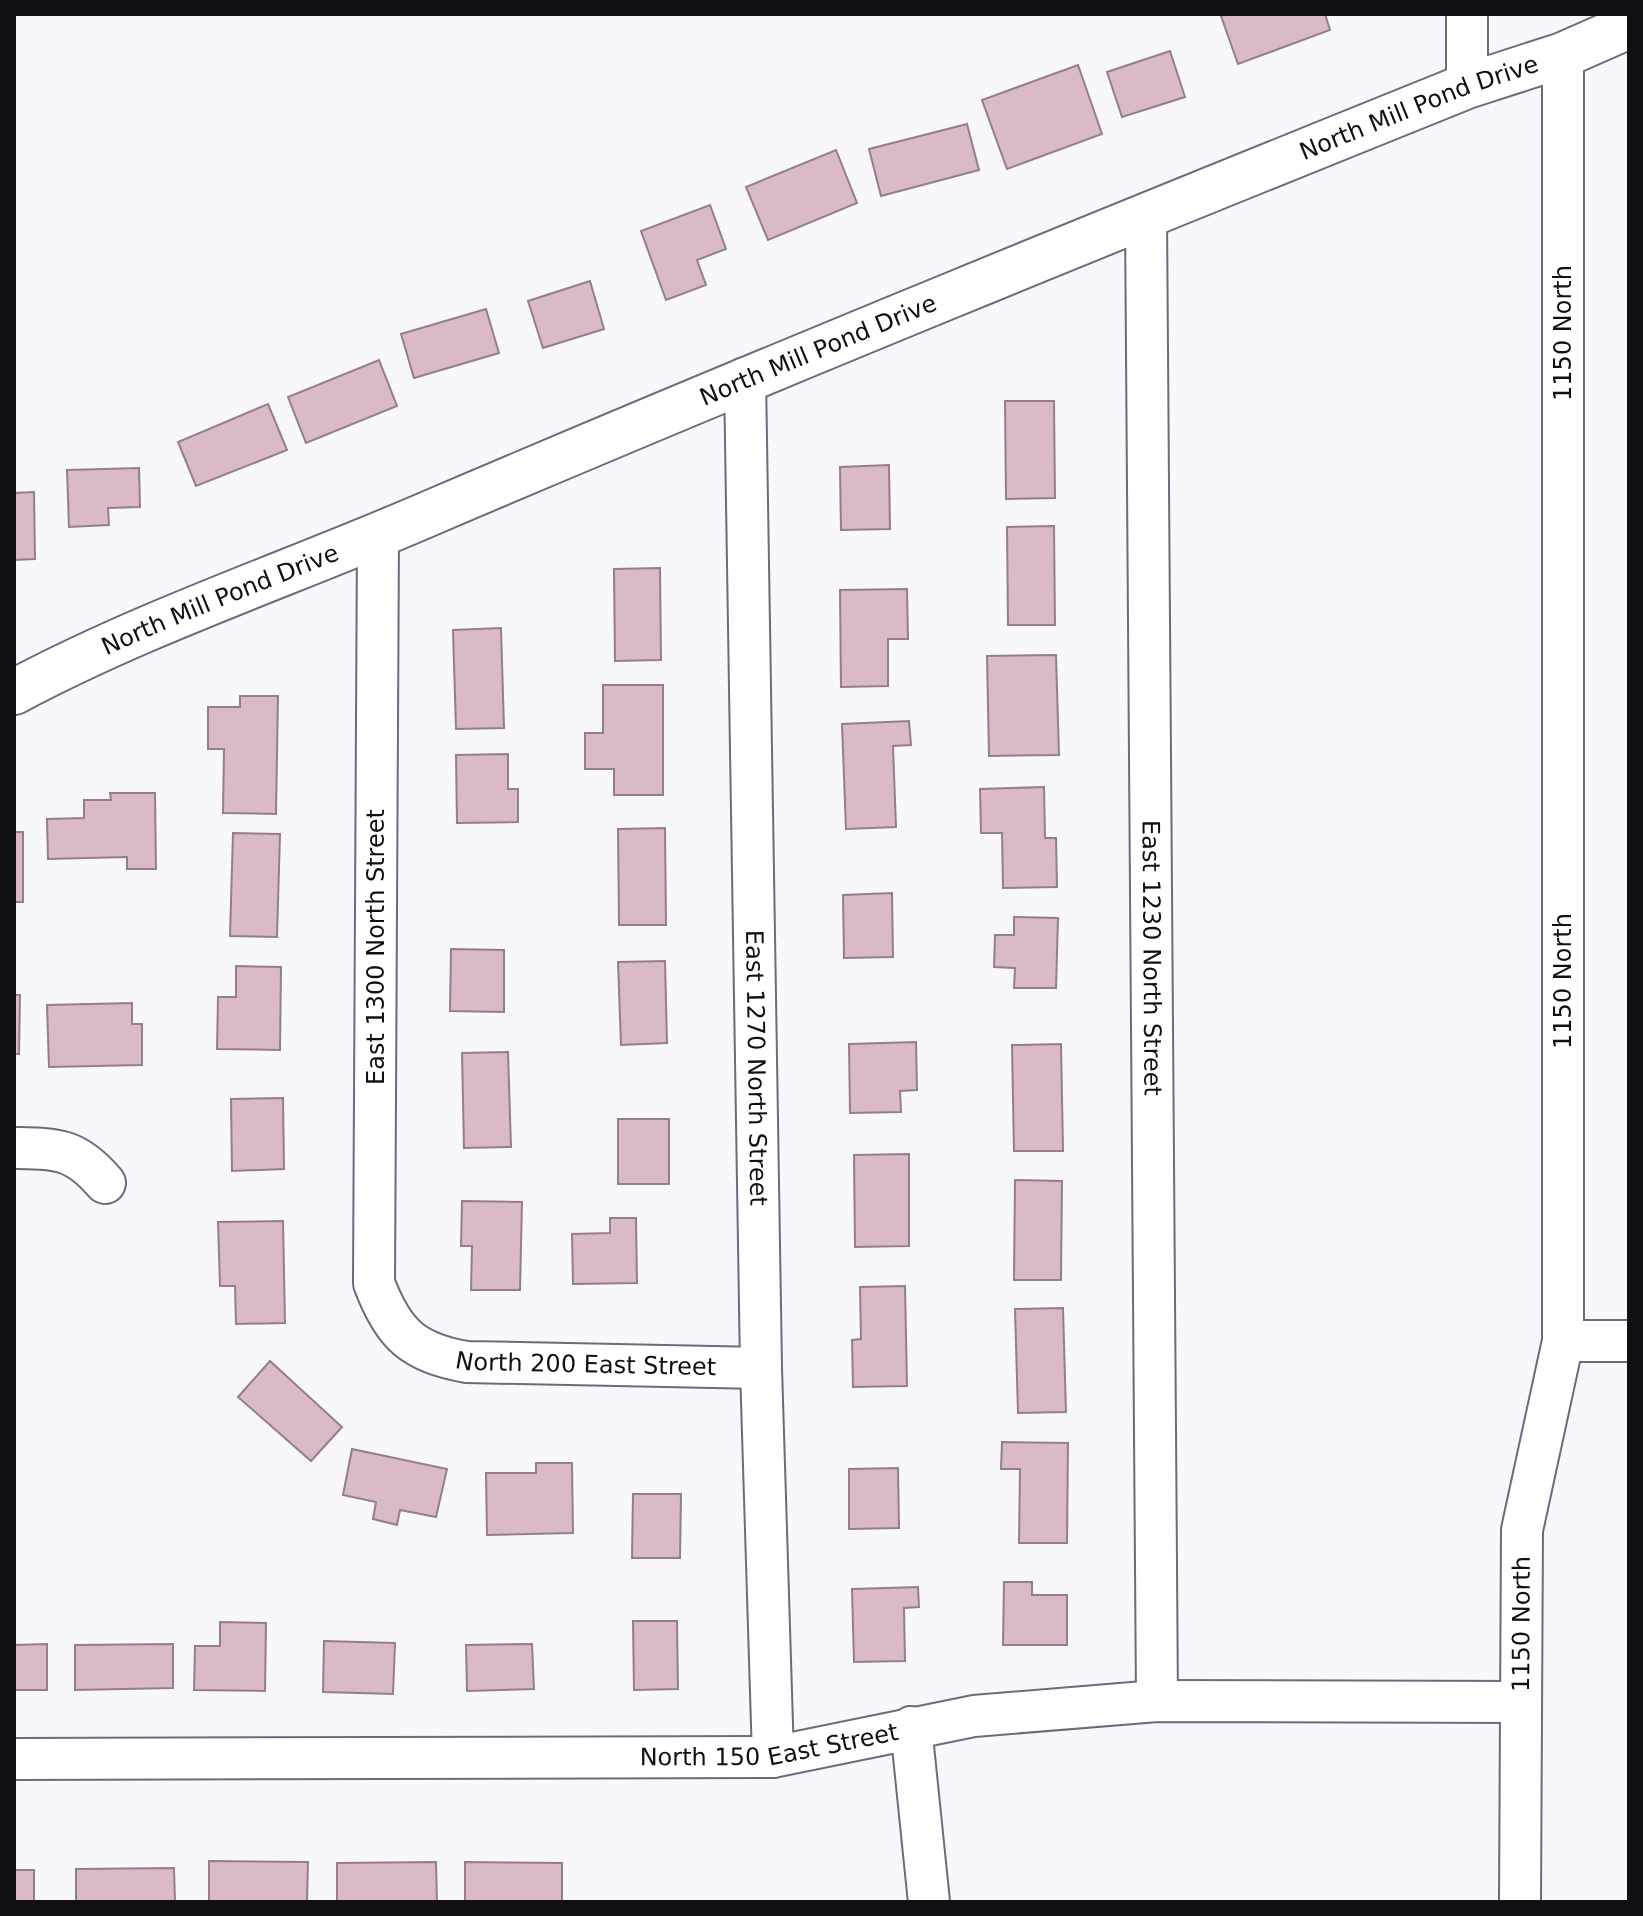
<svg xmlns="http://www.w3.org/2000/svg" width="1643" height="1916" font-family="'DejaVu Sans',sans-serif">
  <rect width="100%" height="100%" fill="#f8f7fc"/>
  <path fill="#d9b9ca" stroke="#947e89" stroke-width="2" d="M1225,14H1325L1330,30L1238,64L1221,16Z
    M1170,51L1185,97L1122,117L1107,72Z
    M1078,65L1102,134L1007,169L982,100Z
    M967,124L979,170L881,196L869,149Z
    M836,150L857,203L768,240L746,187Z
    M710,205L726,249L697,260L706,285L666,300L641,231Z
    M590,281L604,329L543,348L528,301Z
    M486,309L499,353L414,378L401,334Z
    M379,360L397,406L306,443L288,397Z
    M1005,401H1054L1055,498L1006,499Z
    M268,404L287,450L196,486L178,442Z
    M889,465L890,529L841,530L840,467Z
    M139,468L140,507L108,508L109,525L69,527L67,470Z
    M34,492L35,559L14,560V493Z
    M1054,526L1055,625H1008L1007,527Z
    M660,568L661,660L615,661L614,569Z
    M907,589L908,639H888V686L841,687L840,590Z
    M501,628L504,728L456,729L453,630Z
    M1056,655L1059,755L989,756L987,656Z
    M603,685H663V795H614V769H585V733H603Z
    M240,696H278L276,814L223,813L224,749H208V707H240Z
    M909,721L911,745L893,746L896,827L846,829L842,724Z
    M508,754V789H518V822L457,823L456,755Z
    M1044,787L1045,838H1056L1057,887L1003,888L1002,833H981L980,789Z
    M110,793H155L156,869H127V857L48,859L47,819L84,818V800H111Z
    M665,828L666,925H619L618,829Z
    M14,832H23V902H14Z
    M233,833L280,834L277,937L230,936Z
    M892,893L893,957L844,958L843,895Z
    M1014,917L1058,918L1056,988H1014L1015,968L994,967L995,935H1014Z
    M451,949L504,950V1012L450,1011Z
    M665,961L667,1043L621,1045L618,962Z
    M236,966L281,967L280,1050L217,1049L218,997H236Z
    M14,995H20L19,1054H14Z
    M132,1003V1024H142V1065L49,1067L47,1005Z
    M916,1042L917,1090L900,1091L901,1112L850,1113L849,1044Z
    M1061,1044L1063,1151H1014L1012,1045Z
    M508,1052L511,1147L464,1148L462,1053Z
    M283,1098L284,1169L232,1171L231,1099Z
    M618,1119H669V1184H618Z
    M909,1154V1246L855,1247L854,1155Z
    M1015,1180L1062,1181L1061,1280H1014Z
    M462,1201L522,1202L520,1290H471L472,1246H461Z
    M610,1218H636L637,1283L573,1284L572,1234L610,1233Z
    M283,1221L285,1323L236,1324L235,1286H220L218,1222Z
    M905,1286L907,1386L853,1387L852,1340L861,1339L860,1287Z
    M1063,1308L1066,1412L1018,1413L1015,1309Z
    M270,1361L342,1427L311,1461L238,1397Z
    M1002,1442L1068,1443L1067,1543H1019L1020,1469H1001Z
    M352,1449L447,1469L436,1517L400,1510L397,1525L373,1519L376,1502L343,1495Z
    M536,1463H572L573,1533L487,1535L486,1473H536Z
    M898,1468L899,1528L849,1529V1469Z
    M633,1494H681L680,1558H632Z
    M1004,1582H1032V1595H1067V1645H1003Z
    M918,1587L919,1607L904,1608L905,1661L854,1662L852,1589Z
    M633,1621H677L678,1689L634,1690Z
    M220,1622L266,1623L265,1691L194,1690L195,1646H220Z
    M324,1641L395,1643L393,1694L323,1692Z
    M47,1644V1690H14V1645Z
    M173,1644V1688L75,1690V1645Z
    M532,1644L534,1689L467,1691L466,1645Z
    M209,1861L308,1862L307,1902H209Z
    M436,1862L437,1902H337V1863Z
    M465,1862L562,1863V1902H465Z
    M174,1868L175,1902H76V1869Z
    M14,1870H34V1902H14Z"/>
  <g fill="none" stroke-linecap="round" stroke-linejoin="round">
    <defs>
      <g id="minor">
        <path d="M1467,14V86"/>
        <path id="s1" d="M1146,216L1157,1701"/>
        <path id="s2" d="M745,378L761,1368L773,1757"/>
        <path id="s3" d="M378,536L374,1283C393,1334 413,1353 467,1362L761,1368"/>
        <path d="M14,1148C58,1149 75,1148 105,1183"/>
        <path d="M1563,1341H1629"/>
        <path d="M911,1727L929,1902"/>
        <path id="s4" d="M14,1759L773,1757L974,1716L1157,1701L1520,1702"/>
        <path id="s5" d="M1520,1902L1522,1530L1563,1341V55"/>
      </g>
      <g id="secondary">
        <path id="s6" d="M14,692C149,620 295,572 435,511C777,365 1122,225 1467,86L1563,55L1629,26"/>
      </g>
    </defs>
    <use href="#minor" stroke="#70697e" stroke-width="44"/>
    <use href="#secondary" stroke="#70697e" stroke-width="48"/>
    <use href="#minor" stroke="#fff" stroke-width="40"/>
    <use href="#secondary" stroke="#fff" stroke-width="44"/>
  </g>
  <g text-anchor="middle" stroke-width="7" stroke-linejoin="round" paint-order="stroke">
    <g font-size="24" fill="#110e16" stroke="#fff">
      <text dy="8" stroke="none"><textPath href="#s6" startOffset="1522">North Mill Pond Drive</textPath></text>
      <text transform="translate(1563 333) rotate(-90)" y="8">1150 North</text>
      <text dy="8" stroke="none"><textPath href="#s6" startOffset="874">North Mill Pond Drive</textPath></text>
      <text dy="8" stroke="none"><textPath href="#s6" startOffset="226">North Mill Pond Drive</textPath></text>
      <text transform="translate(376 947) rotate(-90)" y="8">East 1300 North Street</text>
      <text dy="8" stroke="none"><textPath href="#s1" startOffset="742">East 1230 North Street</textPath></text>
      <text transform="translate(1563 981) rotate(-90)" y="8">1150 North</text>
      <text dy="8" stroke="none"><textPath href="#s2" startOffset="690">East 1270 North Street</textPath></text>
      <text dy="8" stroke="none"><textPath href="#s3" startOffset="996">North 200 East Street</textPath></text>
      <text dy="8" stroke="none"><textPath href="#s5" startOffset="278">1150 North</textPath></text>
      <text dy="8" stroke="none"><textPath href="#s4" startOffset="756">North 150 East Street</textPath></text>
    </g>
  </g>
  <rect width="1643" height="1916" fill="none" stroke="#110e16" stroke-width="32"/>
</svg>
